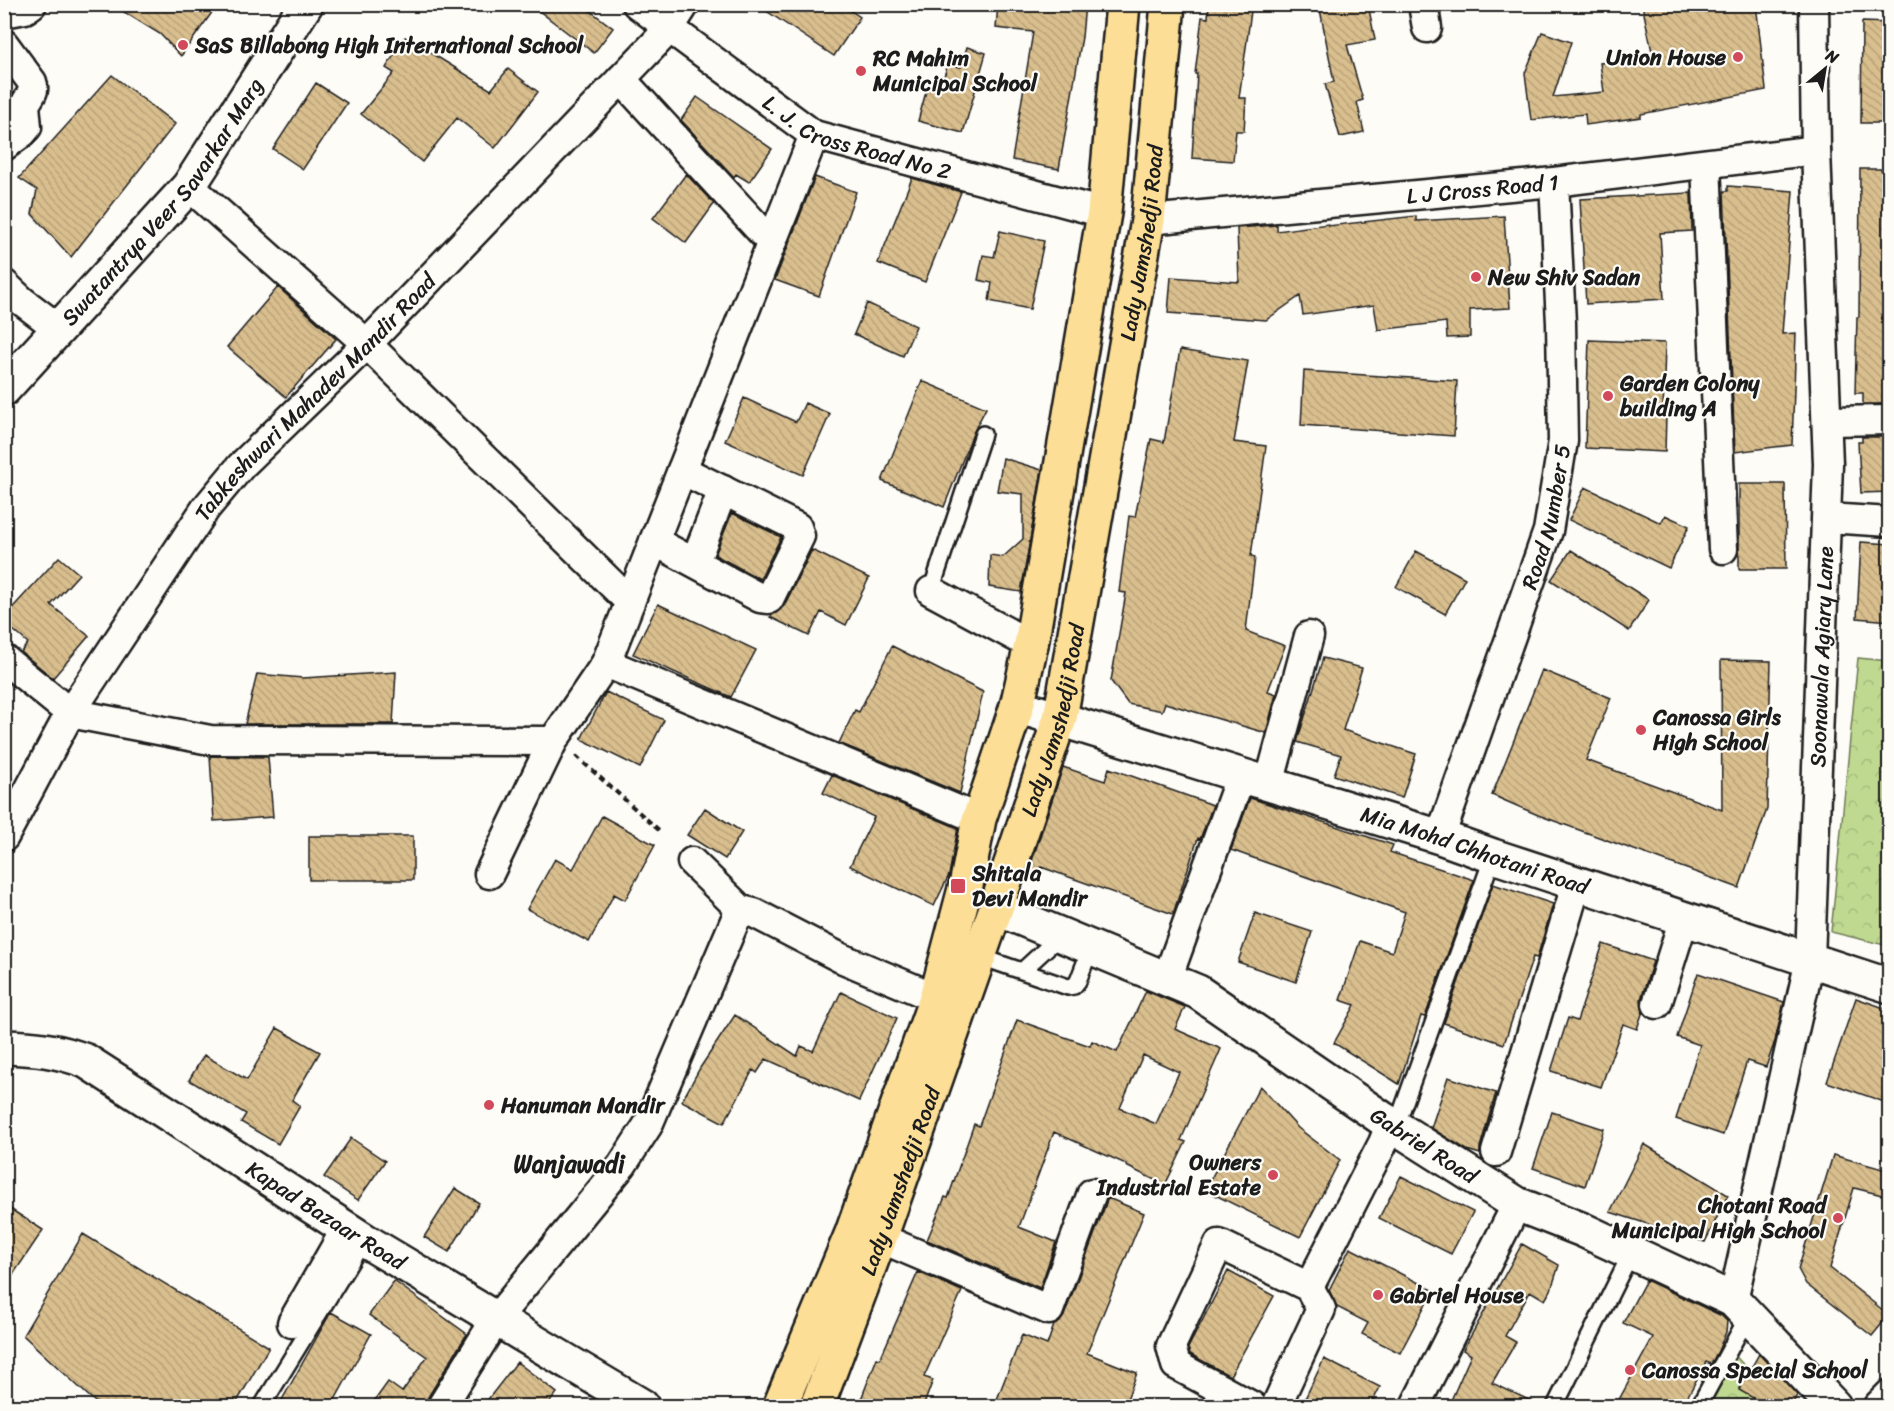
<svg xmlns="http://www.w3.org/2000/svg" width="1894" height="1411" font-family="Sriracha,sans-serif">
  <defs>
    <pattern id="park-crowns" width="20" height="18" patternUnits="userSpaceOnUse" patternTransform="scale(1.5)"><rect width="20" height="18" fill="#bfd990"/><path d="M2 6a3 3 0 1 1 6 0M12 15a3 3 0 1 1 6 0" fill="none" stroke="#a4ba7c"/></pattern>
    <pattern id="building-back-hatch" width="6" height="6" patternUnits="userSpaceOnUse" patternTransform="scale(1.5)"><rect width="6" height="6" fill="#d9be8e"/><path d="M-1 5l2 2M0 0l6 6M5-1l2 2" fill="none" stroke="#baa37a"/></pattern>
  </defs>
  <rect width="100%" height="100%" fill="#fdfcf7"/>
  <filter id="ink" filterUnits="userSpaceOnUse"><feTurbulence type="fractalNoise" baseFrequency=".0167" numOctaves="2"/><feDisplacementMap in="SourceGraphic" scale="12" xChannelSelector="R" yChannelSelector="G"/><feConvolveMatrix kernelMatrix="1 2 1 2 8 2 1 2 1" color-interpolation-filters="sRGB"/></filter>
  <g filter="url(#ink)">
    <path fill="url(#park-crowns)" stroke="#6e7a56" stroke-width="1.5" d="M1858,658L1889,661V946L1831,932Z
      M1729,1349L1781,1406H1703Z"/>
    <path fill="url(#building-back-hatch)" stroke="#1c1c1c" stroke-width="1.5" fill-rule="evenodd" d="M111,4H218L181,56L160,34Z
      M530,4H581L613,28L594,53Z
      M756,4H841L860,17L834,56Z
      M998,4H1085L1082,37L1059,169L1012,160L1033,32L996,28Z
      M1209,4H1252L1239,98H1246L1244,131H1236L1233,161L1192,158L1197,74H1195L1202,17L1208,18Z
      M1319,4H1368L1375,40L1347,45L1363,100L1357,102L1364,132L1340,137L1325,84L1334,82Z
      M1642,4H1756L1766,90L1641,114V117L1586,125L1585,114L1531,120L1525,73L1542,32L1571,42L1553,97L1604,92L1600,63L1653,56Z
      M1862,22L1890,23V123H1861Z
      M405,37L491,90L508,69L538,92L495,148L457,118L422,162L361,114L394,73L386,68Z
      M967,47L986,53L963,133L918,121L927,88L939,92L948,64L961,67Z
      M112,75L175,124L71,257L32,214L37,190L19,178Z
      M316,83L347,103L303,169L273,149Z
      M697,97L772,149L749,182L736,174L734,177L681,120Z
      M1860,169H1890V404H1863V393H1855L1857,317H1859Z
      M686,174L714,204L686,243L653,218Z
      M815,177L856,192L819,296L775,280Z
      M912,178L961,192L925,282L878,263Z
      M1728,186L1793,191L1782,334L1796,333L1792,445L1735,452L1724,191H1728Z
      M1691,193L1692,231L1660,233L1664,299L1586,304L1580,199Z
      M1416,216V221L1504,216L1510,308L1470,310V337L1447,338L1446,322L1378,330L1374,305L1303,315L1300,296L1266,320L1168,313L1171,277L1239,282L1237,228L1277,225V231L1328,224V226Z
      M1000,231L1044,241L1030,309L989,301L992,283L978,280L983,255L994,257Z
      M278,287L336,339L286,397L227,347Z
      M867,303L916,326L903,356L854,334Z
      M1589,340L1665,343L1663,414H1666L1665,452L1585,448Z
      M1180,350L1248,361L1234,442L1266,446L1251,556L1255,557L1246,631L1285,646L1268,691L1276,694L1266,733L1165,703L1162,711L1128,704L1111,681L1126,593L1119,592L1129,516L1135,517L1151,439L1164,442Z
      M1304,371L1457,381L1454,436L1301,425Z
      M922,381L986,408L974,431L944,507L882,481Z
      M744,398L796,422L805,403L830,414L803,475L725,441Z
      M1862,437H1890V492L1861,493L1858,442H1862Z
      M1003,458L1042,470L1021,592L989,587L990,555L1003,557L1023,539V494L997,491Z
      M1739,484H1785L1786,569H1739Z
      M1585,487L1661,523L1665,515L1689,526L1669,568L1569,520Z
      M732,513L781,537L760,579L715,555Z
      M1861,542L1890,544V621L1857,618Z
      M812,550L869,578L846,625L821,612L809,636L770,617L784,606Z
      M1571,550L1649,600L1629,631L1551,580Z
      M1416,551L1465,578L1445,614L1396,587Z
      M59,557L79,574L51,605L89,636L53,678L21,652L28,643L4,622V617Z
      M658,604L756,650L731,697L633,654Z
      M892,646L983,692L960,793L839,743L855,710L859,712Z
      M1323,658L1362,668L1343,730L1416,754L1402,798L1334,775L1341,755L1297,742Z
      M1721,660L1771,661L1767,809L1739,888L1538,815L1492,795L1542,670L1611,698L1586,760L1722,810Z
      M396,672L393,724H245L257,674L303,678Z
      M606,692L664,720L640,768L581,739Z
      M210,756L268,757L273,817L214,821Z
      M1063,767L1105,781L1109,768L1213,805L1200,839L1198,838L1173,914L1041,867L1039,874L1029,870Z
      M832,775L958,828L949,875L934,906L850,866L874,817L823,793Z
      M1250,798L1393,845L1390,852L1474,880L1425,1017L1421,1016L1399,1084L1334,1043L1355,1005L1340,1000L1360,941L1392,952L1405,912L1231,850Z
      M705,808L742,832L725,859L687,835Z
      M602,816L655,845L625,900L614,894L589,942L527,909L555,859L573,869Z
      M309,836H413V880H309Z
      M1493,884L1553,904L1537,958L1533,957L1504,1044L1444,1023Z
      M1255,913L1312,932L1296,982L1238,962Z
      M1603,944L1653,961L1641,999L1643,1011L1637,1029L1623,1024L1601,1087L1551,1071L1568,1018L1577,1021Z
      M1698,973L1784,1002L1775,1041L1766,1067L1747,1061L1723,1135L1676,1119L1700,1045L1677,1037Z
      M1146,991L1185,1007L1175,1029L1221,1049L1181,1140L1186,1142L1165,1185L1126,1166V1164L1054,1132L1019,1227L1056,1242L1040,1288L927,1240L945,1197L948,1198L974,1124L979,1126L1017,1020L1090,1046L1092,1041L1117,1052ZM1143,1055L1179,1072L1156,1124L1120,1108Z
      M841,992L897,1018L859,1101L766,1059L757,1073L753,1070L724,1123L682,1101L700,1068L735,1015L797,1056L801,1046L813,1051Z
      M1856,998L1890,1010V1104L1827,1082Z
      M277,1028L320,1052L292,1100L300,1106L278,1144L241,1122L246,1114L189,1080L204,1055L247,1080Z
      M1448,1077L1496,1093L1480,1147V1154L1467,1150L1431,1128Z
      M1260,1086L1298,1128L1340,1160L1300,1237L1205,1190Z
      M1552,1112L1604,1129L1585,1186L1533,1168Z
      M351,1138L385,1161L358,1200L324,1177Z
      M1644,1144L1728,1195L1705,1242L1610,1212Z
      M1833,1155L1890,1171V1197L1854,1188L1830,1268L1889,1315L1872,1336L1806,1284L1798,1269Z
      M1401,1176L1473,1212L1451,1254L1379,1218Z
      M455,1188L479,1203L449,1252L424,1237Z
      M1108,1198L1144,1213L1087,1353L1137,1373L1124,1407H994L1022,1335L1047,1345L1054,1325L1060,1322L1064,1316Z
      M4,1205L43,1230L4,1288Z
      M83,1234L269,1347L234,1407H104L95,1402L23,1335Z
      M1522,1244L1559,1265L1551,1290L1545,1300L1530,1291L1505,1336L1516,1342L1492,1383L1544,1407H1448L1471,1355L1463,1350Z
      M1350,1248L1433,1290L1400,1353L1362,1334L1368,1323L1337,1307L1329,1290Z
      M1228,1271L1274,1296L1230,1376L1190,1354L1188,1348Z
      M918,1272L962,1291L924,1377L933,1380L923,1407H858L877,1358L880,1359Z
      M1646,1280L1722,1316L1727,1321L1726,1332L1718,1351L1711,1364L1706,1362L1682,1407H1615L1653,1337L1623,1323Z
      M394,1281L467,1334L428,1397L426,1407H370L388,1382L402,1392L427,1357L369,1315Z
      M331,1312L371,1334L331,1407H278Z
      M1759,1354L1797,1395L1791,1407H1769L1739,1390Z
      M1324,1359L1380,1387L1370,1407H1301Z
      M517,1362L557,1393L546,1407H482Z"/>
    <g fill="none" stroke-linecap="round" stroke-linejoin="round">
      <defs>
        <path id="service" d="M931,591L983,434
          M978,956L1068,987L1074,986L1078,981L1091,947
          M1022,971L1061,935
          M1396,1127L1493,856
          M262,1406L364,1240
          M1555,1406L1631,1253
          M1699,1406L1748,1316"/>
        <g id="minor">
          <path id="s1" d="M637,4L814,135L1104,213"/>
          <path d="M1423,4L1427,28"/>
          <path d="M4,13L25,9L32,4"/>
          <path d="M4,44L32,82C36,93 29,95 25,105L27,127L22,133L4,146"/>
          <path d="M621,79L771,242"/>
          <path d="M1706,164L1723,549"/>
          <path d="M189,186L367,344L630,602"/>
          <path id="s2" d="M1148,220L1554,182L1816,150"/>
          <path d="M4,284L22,301L59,329"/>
          <path d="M1828,421L1890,420"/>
          <path d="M1827,518L1890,522"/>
          <path d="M654,541L760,598L769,599L800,536L797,527L682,470"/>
          <path d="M695,562L723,490"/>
          <path d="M931,591L1031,645"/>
          <path d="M4,659L70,713L210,740L553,741L606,663L814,135"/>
          <path d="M606,663L979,819"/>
          <path d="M1269,784L1309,636"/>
          <path id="s3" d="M4,837L70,713L206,508L241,466L367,344L669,29L685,4"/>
          <path id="s4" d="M1440,837L1548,531L1563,441L1561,323L1554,182"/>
          <path d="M692,862L736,905L738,909L754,913L841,958L936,998"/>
          <path d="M489,874L553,741"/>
          <path d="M1167,979L1241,775"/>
          <path d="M1657,1004L1684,918"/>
          <path d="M1496,1152L1577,882"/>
          <path d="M880,1238L1049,1310L1092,1193"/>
          <path d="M1309,1287L1383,1143L1391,1123"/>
          <path id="s5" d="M1733,1300L1810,960L1828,464L1816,150L1814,4"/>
          <path d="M292,1323L346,1229"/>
          <path d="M442,1406L496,1319L622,1165L648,1125L737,916L738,909"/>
          <path d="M1252,1406L1176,1365L1171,1346L1219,1244L1309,1287L1321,1309L1276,1406"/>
          <path d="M1415,1406L1517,1204"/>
          <path d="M1878,1406L1890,1394"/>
        </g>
        <g id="tertiary">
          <path id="s6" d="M4,389L189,186L306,4"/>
          <path id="s7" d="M1017,706L1440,837L1493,856L1890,986"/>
          <path id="s8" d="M996,908L1198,992L1383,1119L1517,1204L1583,1230L1733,1300L1834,1406"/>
          <path id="s9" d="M4,1047C35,1048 57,1050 86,1061L364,1240L642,1406"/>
        </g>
        <g id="primary">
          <path d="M780,1406L852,1233L936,998L967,881L979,819L1017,706L1031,645L1104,213L1123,4"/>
          <path id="s10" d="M817,1406L880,1238L996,908L1060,718L1148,220L1168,4"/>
        </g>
      </defs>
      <use href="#service" stroke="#1c1c1c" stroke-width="20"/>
      <use href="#minor" stroke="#1c1c1c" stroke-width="33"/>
      <use href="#tertiary" stroke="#1c1c1c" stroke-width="38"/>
      <use href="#primary" stroke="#1c1c1c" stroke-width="38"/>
      <path stroke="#1c1c1c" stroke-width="4" stroke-dasharray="6 4.5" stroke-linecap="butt" d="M576,756L660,831"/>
      <use href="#service" stroke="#fdfcf7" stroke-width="15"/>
      <use href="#minor" stroke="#fdfcf7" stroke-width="28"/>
      <use href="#tertiary" stroke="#fdfcf7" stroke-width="33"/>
      <use href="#primary" stroke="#fcde96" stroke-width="33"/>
    </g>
  </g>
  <g fill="#d1495b" stroke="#fdfcf7" stroke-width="2">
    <circle cx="183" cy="45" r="6"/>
    <circle cx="1738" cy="57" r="6"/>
    <circle cx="861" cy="71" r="6"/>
    <circle cx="1476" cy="277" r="6"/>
    <circle cx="1608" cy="396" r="6"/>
    <circle cx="1641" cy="730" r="6"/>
    <rect x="950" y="878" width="16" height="16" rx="3"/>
    <circle cx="489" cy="1105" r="6"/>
    <circle cx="1273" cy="1175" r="6"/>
    <circle cx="1838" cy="1218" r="6"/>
    <circle cx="1378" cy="1295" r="6"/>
    <circle cx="1630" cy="1370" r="6"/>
  </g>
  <g text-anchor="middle" stroke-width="4.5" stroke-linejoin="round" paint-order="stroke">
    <g font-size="22" font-weight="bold" fill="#1c1c1c" stroke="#fdfcf7" text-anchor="start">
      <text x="195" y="53">SaS Billabong High International School</text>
      <text x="1726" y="65" text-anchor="end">Union House</text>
      <text x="873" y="66">RC Mahim<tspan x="873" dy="25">Municipal School</tspan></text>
      <text x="1488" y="285">New Shiv Sadan</text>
      <text x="1620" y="391">Garden Colony<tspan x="1620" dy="25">building A</tspan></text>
      <text x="1653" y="725">Canossa Girls<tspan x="1653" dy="25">High School</tspan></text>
      <text x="972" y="881">Shitala<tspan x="972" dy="25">Devi Mandir</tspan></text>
      <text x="501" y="1113">Hanuman Mandir</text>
      <text x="1261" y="1170" text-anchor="end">Owners<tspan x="1261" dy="25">Industrial Estate</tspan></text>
      <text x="1826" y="1213" text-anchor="end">Chotani Road<tspan x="1826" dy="25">Municipal High School</tspan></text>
      <text x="1390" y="1303">Gabriel House</text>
      <text x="1642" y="1378">Canossa Special School</text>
    </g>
    <g font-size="22" fill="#1c1c1c" stroke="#fdfcf7">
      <text dy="8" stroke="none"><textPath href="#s1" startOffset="261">L. J. Cross Road No 2</textPath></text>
      <text dy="8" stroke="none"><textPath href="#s2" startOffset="336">L J Cross Road 1</textPath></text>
      <text dy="8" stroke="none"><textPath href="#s6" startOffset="246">Swatantrya Veer Savarkar Marg</textPath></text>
      <text dy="8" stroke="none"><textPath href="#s10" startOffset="1212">Lady Jamshedji Road</textPath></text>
      <text dy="8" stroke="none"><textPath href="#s3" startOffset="542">Tabkeshwari Mahadev Mandir Road</textPath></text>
      <text dy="8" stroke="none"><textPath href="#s4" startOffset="338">Road Number 5</textPath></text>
      <text dy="8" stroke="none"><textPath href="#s5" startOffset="652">Soonawala Agiary Lane</textPath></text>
      <text dy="8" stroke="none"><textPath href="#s10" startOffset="726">Lady Jamshedji Road</textPath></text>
      <text dy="8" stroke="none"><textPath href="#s7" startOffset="480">Mia Mohd Chhotani Road</textPath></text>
      <text dy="8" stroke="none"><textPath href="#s8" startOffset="492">Gabriel Road</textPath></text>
      <text dy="8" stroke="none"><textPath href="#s10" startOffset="240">Lady Jamshedji Road</textPath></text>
      <text dy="8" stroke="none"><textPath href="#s9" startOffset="369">Kapad Bazaar Road</textPath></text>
    </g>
    <g font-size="24" font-weight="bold" fill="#1c1c1c" stroke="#fdfcf7">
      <text x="569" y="1172">Wanjawadi</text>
    </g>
  </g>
  <rect width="1894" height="1411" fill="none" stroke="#fdfcf7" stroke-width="24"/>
  <rect x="12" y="12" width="1870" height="1387" fill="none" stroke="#1c1c1c" stroke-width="2" filter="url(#ink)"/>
  <g transform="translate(1825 69) rotate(30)" stroke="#fdfcf7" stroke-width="4.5" paint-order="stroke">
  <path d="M0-4.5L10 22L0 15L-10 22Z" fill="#1c1c1c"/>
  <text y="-9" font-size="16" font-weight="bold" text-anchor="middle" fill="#1c1c1c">N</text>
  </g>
</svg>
